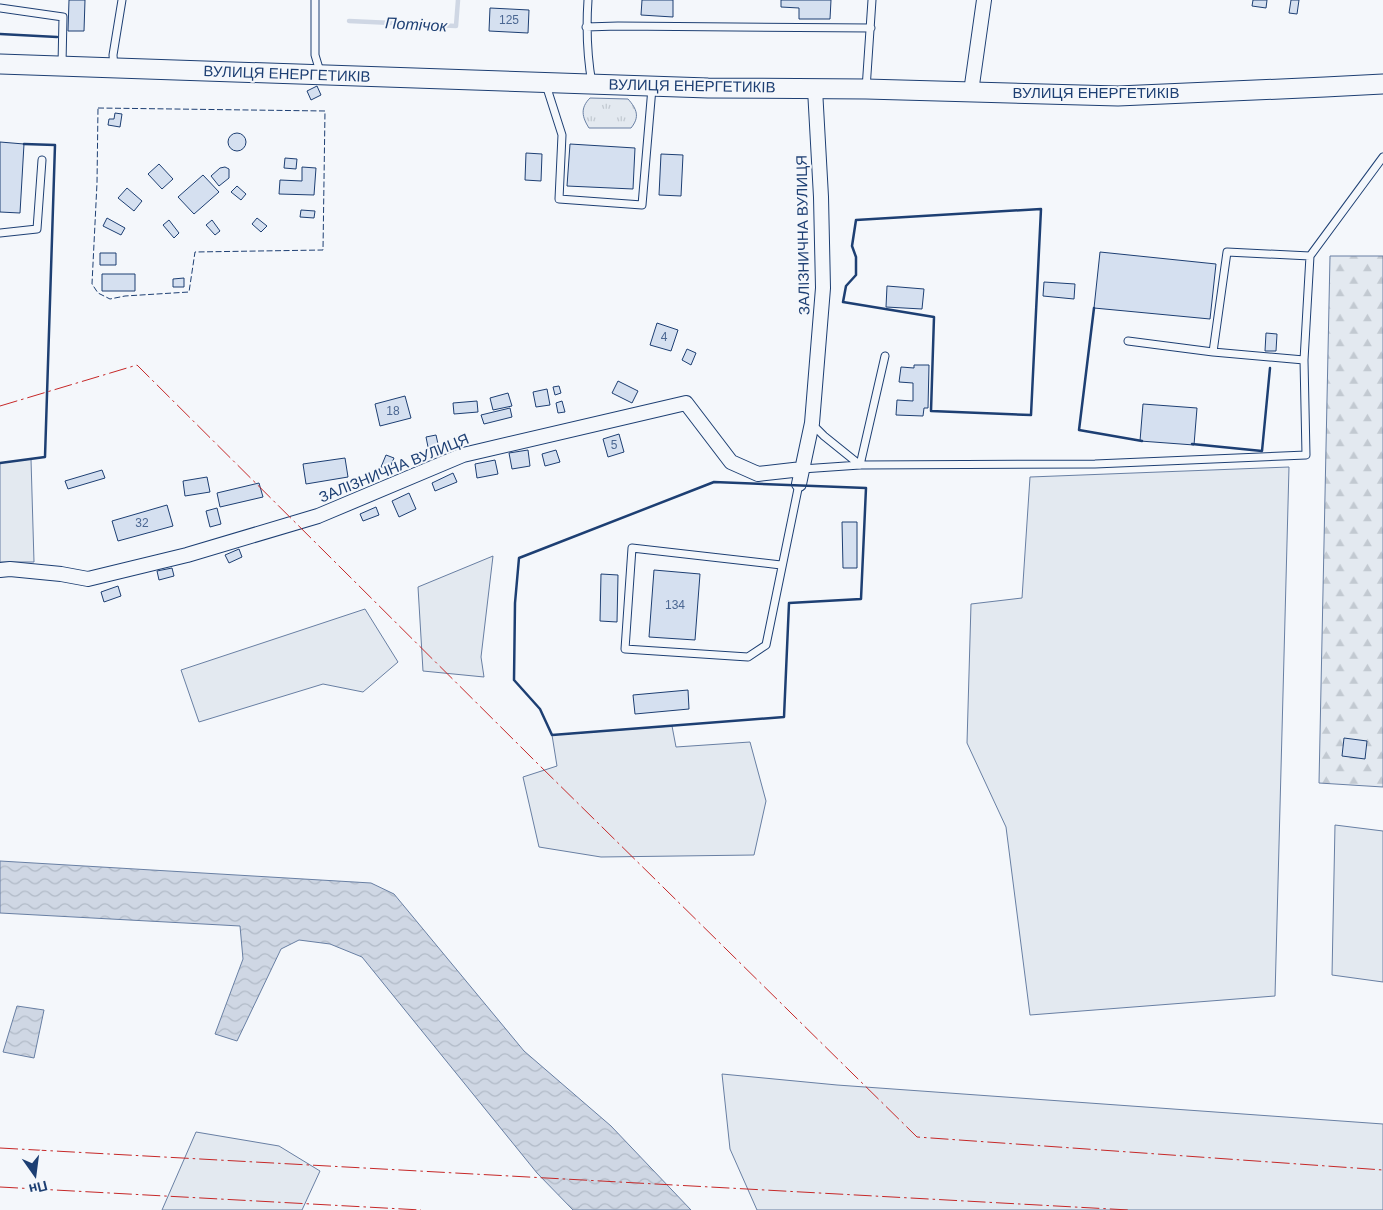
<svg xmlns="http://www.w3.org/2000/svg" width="1383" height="1210" font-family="Helvetica,sans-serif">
  <defs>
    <pattern id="grass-tufts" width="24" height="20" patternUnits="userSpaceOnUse" patternTransform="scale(1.25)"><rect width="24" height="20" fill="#e3e9f0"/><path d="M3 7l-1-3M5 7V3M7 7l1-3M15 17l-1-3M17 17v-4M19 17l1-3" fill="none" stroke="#c2c9d1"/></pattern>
    <pattern id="forest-firs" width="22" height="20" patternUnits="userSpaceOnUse" patternTransform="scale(1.25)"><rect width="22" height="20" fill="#e3e9f0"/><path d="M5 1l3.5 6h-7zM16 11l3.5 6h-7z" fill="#c2c9d1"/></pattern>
    <pattern id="water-waves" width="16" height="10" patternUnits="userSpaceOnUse" patternTransform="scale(1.25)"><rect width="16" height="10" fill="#cfd7e4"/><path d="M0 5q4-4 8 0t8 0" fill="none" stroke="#b1bac7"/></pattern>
  </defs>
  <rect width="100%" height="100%" fill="#f4f7fb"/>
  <path fill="url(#grass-tufts)" stroke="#687fa3" d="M590,98L628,99C637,109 640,117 631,128H589C582,117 580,108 590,98Z"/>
  <path fill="url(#forest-firs)" stroke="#687fa3" d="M1330,256H1383V787L1319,783Z"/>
  <path fill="#e3e9f0" stroke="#687fa3" d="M31,459L34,562H0V463Z
    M1289,467L1275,996L1030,1015L1006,827L967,743L971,604L1022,598L1030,477Z
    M493,556L481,657L484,677L423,671L418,587Z
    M365,609L398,662L363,692L323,684L199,722L181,670Z
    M672,726L676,747L750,742L766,801L754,855L601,857L539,847L523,777L557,766L552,735Z
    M1335,825L1383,831V982L1332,975Z
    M722,1074L837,1085L1383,1124V1210H757L730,1149Z
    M196,1132L279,1146L320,1171L302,1210H162Z"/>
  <path fill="url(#water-waves)" stroke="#687fa3" d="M0,861L371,883L394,894L524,1051L611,1126L691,1210H573L537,1173L362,957L330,944L299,940L281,949L237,1041L215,1034L243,959L240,926L0,913Z
    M17,1006L44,1010L34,1058L3,1052Z"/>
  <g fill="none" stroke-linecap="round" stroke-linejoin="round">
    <path stroke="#cfd7e4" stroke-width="4.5" d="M349,21L456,26L458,0"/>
  </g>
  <path fill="#d5e0f0" stroke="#1d3f73" d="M69,0H85L84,31H68Z
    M642,0H673V17L641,15Z
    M781,0H831L830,19H799V8L781,7Z
    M1253,0H1267L1266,8L1252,6Z
    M1291,0H1299L1297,14L1289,13Z
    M490,8L529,10L528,33L489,31Z
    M317,86L321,95L311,100L307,91Z
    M115,113L122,114L120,127L108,125L109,119H114Z
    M228 142a9 9 0 1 1 18 0a9 9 0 1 1-18 0Z
    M0,142L24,144L20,213L0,212Z
    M570,144L635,148L633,189L567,186Z
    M526,153L542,154L541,181L525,180Z
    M661,154L683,155L681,196L659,195Z
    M285,158L297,159L296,169L284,168Z
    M159,164L173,179L162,189L148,174Z
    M225,167L229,169V178L219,186L211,176L220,168Z
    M302,167L316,168L314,195L279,194L280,180L302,181Z
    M203,175L219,192L194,214L178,197Z
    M237,186L246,194L241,200L231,192Z
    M127,188L142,201L134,211L118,198Z
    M301,210L315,211L314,218L300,217Z
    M107,218L125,228L121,235L103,226Z
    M257,218L267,226L261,232L252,224Z
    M169,220L179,233L174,238L163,225Z
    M212,220L220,231L215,235L206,225Z
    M1100,252L1216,264L1210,319L1094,308Z
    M100,253H116V265H100Z
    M102,274H135V291H102Z
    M184,278V287H173V279Z
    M1044,282L1075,284L1074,299L1043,296Z
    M887,286L924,289L922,309L886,307Z
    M657,323L678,330L671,351L650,345Z
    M1266,333L1277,334L1276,351H1265Z
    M687,349L696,353L691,365L682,360Z
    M914,365H929L928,408H924L923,416L896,415L897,400L913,401V383L899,382L901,367L914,368Z
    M618,381L638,391L632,403L612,393Z
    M559,386L561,393L555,395L553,387Z
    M547,389L550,405L536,407L533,392Z
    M508,393L512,406L493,410L490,398Z
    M405,396L411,418L380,426L375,404Z
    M477,401L478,412L454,414L453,403Z
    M562,401L565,412L558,413L556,403Z
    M1143,404L1197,408L1194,445L1140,441Z
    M510,408L512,417L484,424L481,415Z
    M619,434L624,452L608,457L603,439Z
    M436,435L438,444L428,447L426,437Z
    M528,450L530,466L512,469L509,453Z
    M556,450L560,462L545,466L542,454Z
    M386,455L394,458L389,470L381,467Z
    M345,458L348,477L306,484L303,464Z
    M495,460L498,474L477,478L475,464Z
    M102,470L105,478L68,489L65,481Z
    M453,473L457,482L435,491L432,483Z
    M207,477L210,492L185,496L183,481Z
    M259,483L263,497L220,507L217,493Z
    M409,493L416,509L399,517L392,501Z
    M167,505L173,526L118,541L112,521Z
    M376,507L379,515L363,521L360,514Z
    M217,508L221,524L210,527L206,511Z
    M842,522H857V568H843Z
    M239,549L242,557L229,563L225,555Z
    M172,568L174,576L159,580L157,571Z
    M654,570L700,574L695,640L649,637Z
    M601,574L618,575L617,622L600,621Z
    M118,586L121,596L104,602L101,592Z
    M688,690L689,709L635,714L633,695Z
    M1344,738L1367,741L1365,759L1342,756Z"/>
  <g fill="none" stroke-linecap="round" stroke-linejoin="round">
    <defs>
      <path id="service" d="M315,0V55L321,75
        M588,0C586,29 587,55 592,84
        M0,8L63,17L62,64
        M586,27L618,26L871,28
        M114,68L113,55L122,0
        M546,85L562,135L559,199L642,205L652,88
        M866,89L872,0
        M0,233L37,229L42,160
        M1128,341L1213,352L1304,360
        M1213,352L1227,252L1310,256
        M812,424L824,436L860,465L885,356
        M802,469L860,465L1095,464L1306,455L1304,360L1310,256L1383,157
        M781,565L632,548L625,649L748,657L766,645L799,484"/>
      <path id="minor" d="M971,92L984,0
        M799,484L812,423L823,288L821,197L815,89
        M0,570L10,569L61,574L88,579L187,555L318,516L463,455L686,403L731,462L758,474L802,469"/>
      <path id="secondary" d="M0,64L708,88L866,89L1118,96L1325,87L1383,84"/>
    </defs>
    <use href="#service" stroke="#1d3f73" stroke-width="9"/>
    <use href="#minor" stroke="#1d3f73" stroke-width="16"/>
    <use href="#secondary" stroke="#1d3f73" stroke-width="21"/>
    <use href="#service" stroke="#f4f7fb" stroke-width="7"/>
    <use href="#minor" stroke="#f4f7fb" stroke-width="14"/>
    <use href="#secondary" stroke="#f4f7fb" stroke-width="19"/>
    <path stroke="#1d3f73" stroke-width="1" stroke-dasharray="6 2.5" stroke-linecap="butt" d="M98,108L325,111L323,250L195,252L189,292L125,296L110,299L98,293L92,284L97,183Z"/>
    <path stroke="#1d3f73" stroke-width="2.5" d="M0,34L57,37
      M1041,209L1031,415L931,411L934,317L843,302L846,286L856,275V257L852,246L856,220Z
      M1094,308L1079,430L1142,441
      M1192,444L1262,451L1270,368
      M0,463L45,457L55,145L24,144
      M714,482L866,488L861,599L789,603L784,717L552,735L540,709L514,680L515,603L519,558Z"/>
    <path stroke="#c62828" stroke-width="1" stroke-dasharray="18 4 2.5 4" stroke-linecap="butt" d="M0,406L137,365L537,763L917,1137L1383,1170
      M0,1148L1129,1210
      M0,1187L421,1210"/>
  </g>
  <g text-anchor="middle" stroke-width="4" stroke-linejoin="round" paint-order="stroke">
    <g font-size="12" fill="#4b6792">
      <text x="509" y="24">125</text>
      <text x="664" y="341">4</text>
      <text x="393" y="415">18</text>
      <text x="614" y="449">5</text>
      <text x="142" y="527">32</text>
      <text x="675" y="609">134</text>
    </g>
    <g font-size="15" fill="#1d3f73" stroke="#f4f7fb">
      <text transform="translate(287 74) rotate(2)" y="5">ВУЛИЦЯ ЕНЕРГЕТИКІВ</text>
      <text transform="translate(692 86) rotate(1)" y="5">ВУЛИЦЯ ЕНЕРГЕТИКІВ</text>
      <text x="1096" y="98">ВУЛИЦЯ ЕНЕРГЕТИКІВ</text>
      <text transform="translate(803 235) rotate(-91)" y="5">ЗАЛІЗНИЧНА ВУЛИЦЯ</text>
      <text transform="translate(394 468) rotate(-22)" y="5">ЗАЛІЗНИЧНА ВУЛИЦЯ</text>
    </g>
    <g font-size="16" font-style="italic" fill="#1d3f73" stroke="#f4f7fb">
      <text transform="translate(416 24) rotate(3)" y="6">Потічок</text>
    </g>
  </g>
  <g transform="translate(35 1175) rotate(166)" stroke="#f4f7fb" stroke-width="4" paint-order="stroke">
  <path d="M0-4L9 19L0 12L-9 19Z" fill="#1d3f73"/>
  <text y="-8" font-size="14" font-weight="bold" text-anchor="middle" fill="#1d3f73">Пн</text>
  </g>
</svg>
